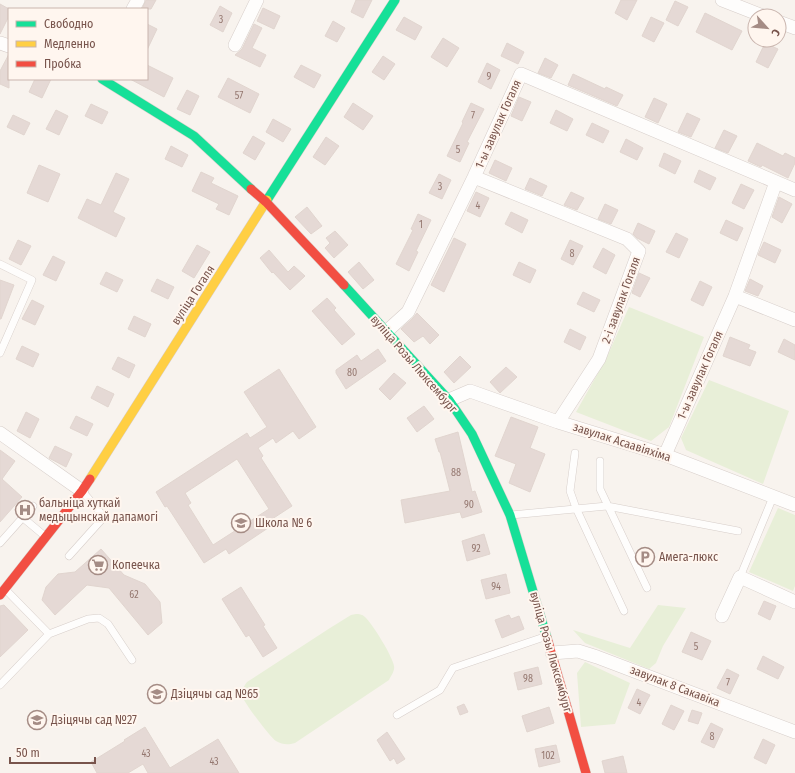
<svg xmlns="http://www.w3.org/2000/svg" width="795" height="773" font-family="'Fira Sans Condensed',sans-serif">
  <rect width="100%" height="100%" fill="#f8f3ee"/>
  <path fill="#e8efd8" d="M629,307L704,337L669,427L651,441L576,412L606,359Z
    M709,380L789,411L763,484L686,450L681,438Z
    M778,508L795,515V586L793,591L749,572Z
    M658,605L686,608L663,646L656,663L649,669L585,643L573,630L630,648Z
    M356,614C359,614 362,614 365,617C372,623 393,657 394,666C395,671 391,676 389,680L295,743C288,745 283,745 276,741C270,737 245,704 242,696C241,691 244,686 247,682L330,628L351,615Z
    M585,662L630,683L615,724L581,727L577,673Z"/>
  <path fill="#e5d9d5" stroke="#e1d5cf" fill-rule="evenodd" d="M146,0H156L151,9H142Z
    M356,0H372L363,18L351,12Z
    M621,0H637L627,20L615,13Z
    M675,1L688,7L678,26L666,20Z
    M0,4L9,9V16L0,34Z
    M220,6L232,13L223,32L210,25Z
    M263,8L280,16L274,29L257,21Z
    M705,13L742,31L732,50L696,32Z
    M404,17L422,27L415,40L396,30Z
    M651,17L664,23L654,42L642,36Z
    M333,21L345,28L337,42L325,36Z
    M147,24L157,29L147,50Z
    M254,24L262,28L252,48L266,55L260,67L235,55L242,49Z
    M443,38L459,48L447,67L431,57Z
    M507,43L524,52L518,64L501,56Z
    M765,43L778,49L768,68L756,62Z
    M9,54V88L0,84V71Z
    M383,56L395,64L384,80L372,72Z
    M545,58L558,65L551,78L538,73Z
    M487,63L500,70L491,89L478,82Z
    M147,65L173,78L164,97L130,79H147Z
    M301,65L321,75L314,88L294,77Z
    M573,74L605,89L606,87L623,95L617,106L568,85Z
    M228,78L259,94L250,113L218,97Z
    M35,79H51L42,98L29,92Z
    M187,90L199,96L190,115L177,109Z
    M519,97L531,102L522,121L511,116Z
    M654,98L667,104L658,123L645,117Z
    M353,103L373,116L363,130L344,117Z
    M471,103L484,109L467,142L469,143L460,162L447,156L463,123L462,122Z
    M91,104L108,112L102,124L85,116Z
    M56,110L68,116L59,135L46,129Z
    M556,110L573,119L567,131L550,123Z
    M687,113L700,119L691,137L678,132Z
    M13,115L30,123L24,135L7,127Z
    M273,119L291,129L283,142L266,132Z
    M592,123L609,131L603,143L586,135Z
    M724,130L737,136L728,153L715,148Z
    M253,136L265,143L255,160L243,153Z
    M326,137L339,146L325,165L313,157Z
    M626,139L643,148L637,160L620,152Z
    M757,143L783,156L785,153L795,158V163L788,178L762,165L761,167L748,161Z
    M171,146L188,155L182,167L165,159Z
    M664,153L681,161L675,174L659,166Z
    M495,160L512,168L506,181L489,173Z
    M39,165L60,174L48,202L27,193Z
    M699,170L716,178L710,190L694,182Z
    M201,172L214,178L211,183L238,196L229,215L216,209L219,204L192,191Z
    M116,173L129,179L113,212L125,218L116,237L78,218L87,199L101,205Z
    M439,174L451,180L442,199L429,193Z
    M530,178L547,186L542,196L525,189Z
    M741,184L754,190L744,209L732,203Z
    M476,192L489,198L480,217L467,211Z
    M571,192L584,198L577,210L564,205Z
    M779,197L792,204L782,223L772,217Z
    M605,204L618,210L611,224L598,219Z
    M307,207L322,226L311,234L295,217Z
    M511,212L528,220L522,233L505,224Z
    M418,214L431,220L416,251L418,252L409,271L396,264L413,230L411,229Z
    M726,220L743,228L737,241L720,233Z
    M638,223L655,231L649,244L637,238L633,234Z
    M335,231L348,245L334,258L325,248L330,243L326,238Z
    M676,233L688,239L679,258L666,252Z
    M454,238L466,244L444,292L431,285Z
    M18,240L31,246L21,265L9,259Z
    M570,240L583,246L573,265L561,259Z
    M764,242L781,250L775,263L758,255Z
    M197,245L210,252L194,278L182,271Z
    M603,248L615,255L606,274L593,267Z
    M269,250L288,272L294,266L305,276L290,290L273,272L272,273L260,258Z
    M53,256L65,262L56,281L43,275Z
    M359,262L374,280L363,289L348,272Z
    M519,262L536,270L530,283L513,275Z
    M106,272L123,280L117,292L100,284Z
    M639,273L650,278L640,297L632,293Z
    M157,279L174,287L168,299L151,291Z
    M750,279L763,286L758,296L745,291Z
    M0,280L14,285L1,319H0Z
    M700,281L712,287L703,306L691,300Z
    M583,292L600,300L594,312L577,304Z
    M327,298L336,308L334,310L355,334L342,345L312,311Z
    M32,300L44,306L35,325L22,319Z
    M417,313L439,335L430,344L423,336L414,342L401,329L413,318Z
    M134,316L151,324L145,337L128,329Z
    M570,329L586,337L580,350L564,342Z
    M730,337L750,345L748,349L756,352L750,366L723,356Z
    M784,339L795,345V360L778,352Z
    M22,346L39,354L33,367L16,359Z
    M378,349L386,361L346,389L336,373V370L357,355L361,361Z
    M460,356L471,367L454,383L444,372Z
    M118,357L135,365L129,378L112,369Z
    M506,367L517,377L500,393L490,382Z
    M279,369L316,427L299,439L293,431L276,443L273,438L258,448L263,456L261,458L292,506L266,523L268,528L229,554L226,549L204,563L167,506L165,507L156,492L247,433L250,438L267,427L244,392ZM237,459L269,509L213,545L188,505L191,503L185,493Z
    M394,373L406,383L390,400L379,389Z
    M97,386L114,394L108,407L91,398Z
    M424,406L434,419L417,432L407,418Z
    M26,412L39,419L30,438L17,431Z
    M76,416L93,424L87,436L70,428Z
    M511,417L538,427L530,448L545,454L530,492L509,483L516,464L495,456Z
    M458,432L472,492L475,491L482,512L462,518L460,512L405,523L401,500L450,491L440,452H439L435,439Z
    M55,446L72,454L66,467L49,458Z
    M0,450L15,461L2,479L22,497L0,522Z
    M484,534L490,554L467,561L462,541Z
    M101,549L124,575L145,584L160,602L162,623L148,635L109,588L87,585L55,615L42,600L46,587L58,574L75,572Z
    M506,574L510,593L486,599L481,580Z
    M241,587L265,625L263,626L277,648L263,657L249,635L246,637L222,599Z
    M764,601L776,606L770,620L758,614Z
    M4,605L28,630L0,657V606Z
    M509,615L511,619L519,616L524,629L502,638L495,620Z
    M691,632L711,641L702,660L682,652Z
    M763,656L784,667L778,679L757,669Z
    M538,667L542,684L518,690L514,673Z
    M727,669L739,675L730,694L717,688Z
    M637,689L650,695L640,714L628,708Z
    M464,704L468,712L460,715L457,707Z
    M671,705L684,711L674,730L662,724Z
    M549,707L554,723L527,732L522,716Z
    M692,710L702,713L698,724L688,721Z
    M711,723L723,729L714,748L701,742Z
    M145,727L170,768L218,739L239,773H148L143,764L128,773H97L91,762L125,741L124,740Z
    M387,732L405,759L397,764L394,758L390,761L377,740Z
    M763,739L775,745L766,764L754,758Z
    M556,745L560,762L539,767L535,749Z
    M623,756L627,773H605L602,761Z"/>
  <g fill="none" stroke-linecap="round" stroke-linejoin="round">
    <defs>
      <path id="lane" d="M0,264L32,280L0,353
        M575,453L570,491L576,508L624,611
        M600,461V489L647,588
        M511,515L607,506L738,531
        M22,517L46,537
        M0,543L33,506
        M69,556L104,517L83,492
        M740,577L773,497
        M6,590L49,634
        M0,685L49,634L88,619L99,618L108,624L132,660
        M397,715L440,690L453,668L547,636"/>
      <path id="street" d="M722,0L763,16
        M133,9L138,0
        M779,22L795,28
        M0,43L9,46
        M235,45L257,0
        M474,177L627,239L639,251L599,359L558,422
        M735,296L795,320
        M387,331L408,312L474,177L521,74L795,190
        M449,400L470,391L558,422L665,455L795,505
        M0,433L82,491
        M665,455L735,296L776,182
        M722,616L740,577L795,602
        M552,653L578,651L597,657L795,732"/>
      <path id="fast" d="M102,79L194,136L251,189
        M267,200L395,0
        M344,285L449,400L472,434L510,515L547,638"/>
      <path id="slow" d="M90,479L267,200"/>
      <path id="jam" d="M251,189L266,202L344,285
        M0,595L82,491L90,479
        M547,638L586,773"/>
    </defs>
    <use href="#lane" stroke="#d7ceca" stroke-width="8"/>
    <use href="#street" stroke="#d7ceca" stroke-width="14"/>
    <use href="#fast" stroke="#d8ceca" stroke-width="10"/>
    <use href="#slow" stroke="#d8ceca" stroke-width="10"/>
    <use href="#jam" stroke="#d8ceca" stroke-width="10"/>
    <use href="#lane" stroke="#fefdfc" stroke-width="7"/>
    <use href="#street" stroke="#fefdfc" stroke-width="13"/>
    <use href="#fast" stroke="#16e098" stroke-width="9"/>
    <use href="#slow" stroke="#ffcf43" stroke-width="9"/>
    <use href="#jam" stroke="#f24e42" stroke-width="9"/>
  </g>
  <defs>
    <symbol id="hospital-ring" viewBox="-11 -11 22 22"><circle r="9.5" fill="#fff6ef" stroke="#a58c85" stroke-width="1.5"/><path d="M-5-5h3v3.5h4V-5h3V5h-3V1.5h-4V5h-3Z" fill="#a58c85"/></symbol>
    <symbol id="school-ring" viewBox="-11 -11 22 22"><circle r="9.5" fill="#fff6ef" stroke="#a58c85" stroke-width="1.5"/><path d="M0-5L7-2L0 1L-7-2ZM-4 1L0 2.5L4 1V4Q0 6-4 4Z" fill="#a58c85"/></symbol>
    <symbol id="parking-ring" viewBox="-11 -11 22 22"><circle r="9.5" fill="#fff6ef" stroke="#a58c85" stroke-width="1.5"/><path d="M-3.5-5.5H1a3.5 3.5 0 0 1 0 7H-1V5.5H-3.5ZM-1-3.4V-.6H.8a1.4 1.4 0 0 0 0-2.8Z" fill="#a58c85"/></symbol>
    <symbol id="supermarket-ring" viewBox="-11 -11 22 22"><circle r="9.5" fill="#fff6ef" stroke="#a58c85" stroke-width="1.5"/><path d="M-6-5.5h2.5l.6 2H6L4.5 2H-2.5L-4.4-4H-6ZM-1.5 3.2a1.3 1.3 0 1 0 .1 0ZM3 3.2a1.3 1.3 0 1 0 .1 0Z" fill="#a58c85"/></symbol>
  </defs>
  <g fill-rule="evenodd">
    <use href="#hospital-ring" x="14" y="499" width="22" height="22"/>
    <use href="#school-ring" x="230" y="512" width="22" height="22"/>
    <use href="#parking-ring" x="634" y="546" width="22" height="22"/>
    <use href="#supermarket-ring" x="87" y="554" width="22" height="22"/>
    <use href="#school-ring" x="146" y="683" width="22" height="22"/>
    <use href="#school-ring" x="26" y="709" width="22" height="22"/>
  </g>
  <g text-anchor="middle" stroke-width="4" stroke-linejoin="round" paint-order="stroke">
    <g font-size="10" fill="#957870">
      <text x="221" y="23">3</text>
      <text x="489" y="80">9</text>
      <text x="239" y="99">57</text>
      <text x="473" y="119">7</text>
      <text x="458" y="153">5</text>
      <text x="440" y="190">3</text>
      <text x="478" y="209">4</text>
      <text x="421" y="228">1</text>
      <text x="572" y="257">8</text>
      <text x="352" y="376">80</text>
      <text x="456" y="476">88</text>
      <text x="469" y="508">90</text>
      <text x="476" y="552">92</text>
      <text x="496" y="590">94</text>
      <text x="134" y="598">62</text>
      <text x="696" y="650">5</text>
      <text x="528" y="682">98</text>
      <text x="728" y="686">7</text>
      <text x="639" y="706">4</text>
      <text x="712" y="740">8</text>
      <text x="146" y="757">43</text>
      <text x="548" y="759">102</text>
      <text x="214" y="765">43</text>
    </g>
    <g font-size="12" fill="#78544c" stroke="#fff6ef">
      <text transform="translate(498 124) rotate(-66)" y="4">1-ы завулак Гогаля</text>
      <text transform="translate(193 295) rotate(-57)" y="4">вуліца Гогаля</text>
      <text transform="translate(621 300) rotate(-70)" y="4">2-і завулак Гогаля</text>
      <text transform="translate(414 364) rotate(49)" y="4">вуліца Розы Люксембург</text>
      <text transform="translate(700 375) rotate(-66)" y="4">1-ы завулак Гогаля</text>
      <text transform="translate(622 442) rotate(18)" y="4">завулак Асаавіяхіма</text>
      <text transform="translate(551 652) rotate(74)" y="4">вуліца Розы Люксембург</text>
      <text transform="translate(675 686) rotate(21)" y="4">завулак 8 Сакавіка</text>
    </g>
    <g font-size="12" fill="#78544c" stroke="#fff6ef" text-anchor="start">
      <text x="39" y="507">бальніца хуткай<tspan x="39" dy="14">медыцынскай дапамогі</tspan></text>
      <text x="255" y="527">Школа № 6</text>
      <text x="659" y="561">Амега-люкс</text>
      <text x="112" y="569">Копеечка</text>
      <text x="171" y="698">Дзіцячы сад №65</text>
      <text x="51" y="724">Дзіцячы сад №27</text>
    </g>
  </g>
  <rect x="8" y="8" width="140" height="72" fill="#fff6ef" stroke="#c9b5ae"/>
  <rect x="16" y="21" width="20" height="6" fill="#16e098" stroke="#c9b5ae"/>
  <text x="44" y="28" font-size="12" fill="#78544c">Свободно</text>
  <rect x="16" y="41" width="20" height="6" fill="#ffcf43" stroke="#c9b5ae"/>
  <text x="44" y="48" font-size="12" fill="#78544c">Медленно</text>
  <rect x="16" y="61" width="20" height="6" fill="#f24e42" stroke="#c9b5ae"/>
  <text x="44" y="68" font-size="12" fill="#78544c">Пробка</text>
  <g transform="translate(767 28) rotate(117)"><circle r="19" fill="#fff6ef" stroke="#c9b5ae"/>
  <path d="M0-3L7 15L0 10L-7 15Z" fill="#a58c85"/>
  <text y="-6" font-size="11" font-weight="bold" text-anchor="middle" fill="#78544c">С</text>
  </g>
  <path d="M10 757v6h85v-6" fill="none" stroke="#78544c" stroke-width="2"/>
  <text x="16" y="757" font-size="12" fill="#78544c" stroke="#fff6ef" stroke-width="3" paint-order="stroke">50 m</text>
</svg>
